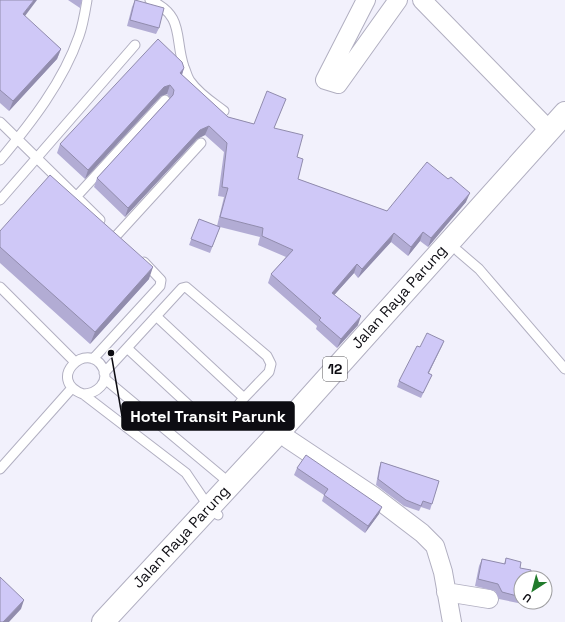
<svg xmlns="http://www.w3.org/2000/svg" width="565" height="622" font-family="'Space Grotesk',sans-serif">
  <rect width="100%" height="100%" fill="#f2f1fc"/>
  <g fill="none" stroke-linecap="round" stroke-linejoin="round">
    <defs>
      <path id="lane" d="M150,0C185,16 174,37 184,67C186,71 187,77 190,81C199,94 212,102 224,111
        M0,122L100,220
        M0,160C31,123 63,82 79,36C83,25 85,12 87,0
        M76,197L165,100
        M0,200L135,45
        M116,236L201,143
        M458,251L479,269L565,369
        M0,287L75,362
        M127,348L208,423C223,429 235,408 244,398L156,316
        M93,359L160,286L161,280L144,262
        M104,373L182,288L186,287L267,356L271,364L269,372L244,398
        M105,379L232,485
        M83,394C96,394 110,383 103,368C87,339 45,380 83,394L186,473L209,507L218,515
        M0,469L72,388"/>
      <path id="street" d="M366,0L325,80L338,84L398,0
        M422,0L549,130
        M280,431L288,439L372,495L422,533L435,546L443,572L452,622
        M446,592L489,599"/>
      <path id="highway" d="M103,622L280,431L565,113"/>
    </defs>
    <use href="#lane" stroke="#b1afc1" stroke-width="11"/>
    <use href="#street" stroke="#b1afc1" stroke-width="20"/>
    <use href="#highway" stroke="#b1afc1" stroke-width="24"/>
    <use href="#lane" stroke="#fff" stroke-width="9"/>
    <use href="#street" stroke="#fff" stroke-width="18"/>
    <use href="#highway" stroke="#fff" stroke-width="22"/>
  </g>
  <path fill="#b2acd4" d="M0,0L25,17L61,49L57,59L9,111L0,103Z
    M68,0H82L80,8Z
    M135,0L159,28L156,34L127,26L132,7Z
    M184,68L182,75L228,117L254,124L286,99L274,128L297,157L298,179L387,211L466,202L428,247L420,241L408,256L391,242L358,278L354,273L334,295L358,325L337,348L316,329L317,326L268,283L271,274L286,257L258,245L260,237L220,227L210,253L189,245L199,219L217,226L224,197L218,196L224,152L205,135L197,139L125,217L94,187L97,178L170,98L167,94L161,96L85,179L57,153L60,144Z
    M0,231L149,279L90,344L0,263Z
    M444,341L429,373L432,375L421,398L397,387L399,381L420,347Z
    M381,462L439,481L430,510L421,507L419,511L404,506L376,485L379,468Z
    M297,468L379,514L365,533L322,501L324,495L294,475Z
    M506,558L520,568L521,578V602H524L523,604L499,599L495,591L475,586L479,566L482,559L504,564Z"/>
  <path fill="#918cad" d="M34,0H37L19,24L23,14Z
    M61,49L57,59L9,111L13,101Z
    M184,68L181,77L180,73Z
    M170,85L167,94L161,96L85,179L88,170L164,87Z
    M209,126L205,135L197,139L125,217L128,208L200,130Z
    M470,193L466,202L428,247L431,238Z
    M423,232L420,241L408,256L411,247Z
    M394,233L391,242L358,278L362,269Z
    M357,264L354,273L328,302L332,293Z
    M153,267L149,279L90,344L95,332Z
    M361,316L358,325L337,348L341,339Z
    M444,341L442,346L426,378L428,373Z
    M382,507L379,514L365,533L368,526Z
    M24,600L21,609L9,622H3Z"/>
  <path fill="#cfc8f7" stroke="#918cad" d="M0,0H34L23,14L61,49L13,101L0,90Z
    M135,0L164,8L159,28L130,20Z
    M158,39L182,62L184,68L180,73L228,117L254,124L267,91L286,99L274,128L303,135L297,157L303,159L298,179L387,211L427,162L448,179L451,177L470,193L431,238L423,232L411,247L394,233L362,269L357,264L332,293L361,316L341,339L319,320L321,318L271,274L293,250L262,236L263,228L220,217L228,188L222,187L227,143L209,126L200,130L128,208L97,178L173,95L174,90L170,85L164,87L88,170L60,144Z
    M50,175L153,267L95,332L0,247V231Z
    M199,219L220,227L212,247L191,239Z
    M427,333L444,341L428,373L432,375L423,393L399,381L417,346L420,347Z
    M306,455L382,507L368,526L324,495L328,489L297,468Z
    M381,462L439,481L432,504L423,501L421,506L406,500L378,479Z
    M506,558L521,562L520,568L531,570L530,578H521V597L502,592L498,584L478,579L482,559L505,564Z
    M0,577L24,600L3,622H0Z"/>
  <g text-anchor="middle" stroke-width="3" stroke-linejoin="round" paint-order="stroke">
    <rect fill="#fff" stroke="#565559" stroke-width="1" x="323" y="357" width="24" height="24" rx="3"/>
    <g font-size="14" font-weight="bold" fill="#0d0c12">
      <text x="335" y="374">12</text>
    </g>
    <g font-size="15" fill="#0d0c12" stroke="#fff">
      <text transform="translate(399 297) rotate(-48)" y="5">Jalan Raya Parung</text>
      <text transform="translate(181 537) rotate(-47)" y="5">Jalan Raya Parung</text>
    </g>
  </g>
  <path fill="none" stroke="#0d0c12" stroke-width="1.5" d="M111 353L122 416"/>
  <circle fill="#0d0c12" stroke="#fff" stroke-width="1.5" cx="111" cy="353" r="4"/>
  <rect fill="#0d0c12" stroke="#0d0c12" stroke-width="1.5" x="122" y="402" width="172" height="28" rx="4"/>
  <g font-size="16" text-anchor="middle" font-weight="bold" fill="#fff">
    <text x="208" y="422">Hotel Transit Parunk</text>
  </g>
  <g transform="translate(533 590) rotate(216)"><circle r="19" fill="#ffffff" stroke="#9e9ea0"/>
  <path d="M0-3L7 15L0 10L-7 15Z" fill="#217b2b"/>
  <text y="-6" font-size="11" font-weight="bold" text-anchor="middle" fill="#0d0c12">U</text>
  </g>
</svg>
